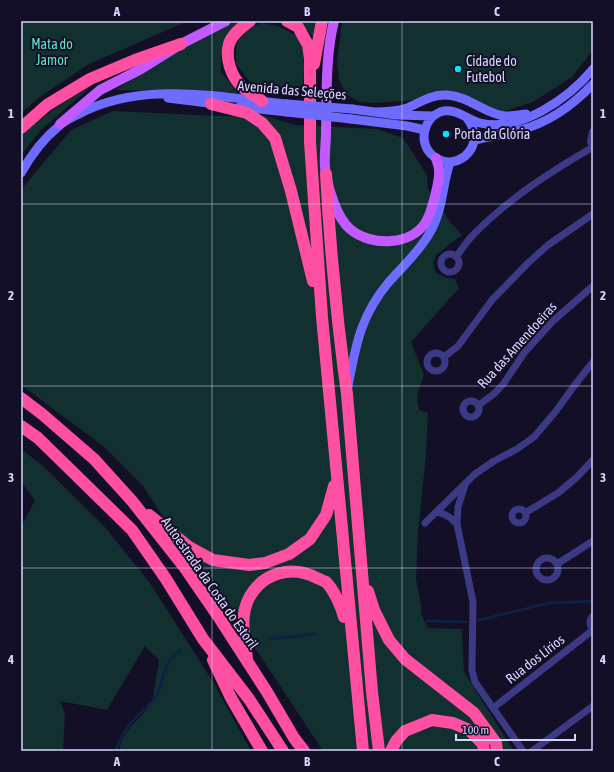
<svg xmlns="http://www.w3.org/2000/svg" width="614" height="772" font-family="'Asap Condensed',sans-serif">
  <rect width="100%" height="100%" fill="#130f26"/>
  <path fill="#12302f" d="M21,21H188L89,64L41,96L21,113Z
    M236,21H242L228,34L221,56V72L238,93L115,90L189,44Z
    M297,21H317L313,37L300,22Z
    M342,21H593V50L572,77L533,102L502,112L478,108L449,100H416L373,103L360,102L347,95L339,80L337,62Z
    M262,23L278,26L299,37L305,58L303,85L300,93L272,92L253,86L236,64V46L244,30Z
    M93,85L41,130L21,155V137C41,116 67,100 93,85Z
    M113,111L219,116H266L295,125L377,129L403,138L427,175L428,189L451,223L462,235L436,255L433,263L436,273L447,278L455,279L459,288L411,342L424,375L417,395L419,410L428,413L426,455L418,532L416,579L421,606V614L428,628L462,629L464,672L514,751H323L259,654L209,587L143,486L103,446L21,385V191L23,187L71,130Z
    M21,449L42,465L104,526L150,583L215,685L251,751H119L122,739L129,729L152,703L159,660L145,646L107,710L60,701L65,714L63,751H21V527L35,500L21,482Z"/>
  <g fill="none" stroke-linecap="round" stroke-linejoin="round">
    <path stroke="#0c2248" stroke-width="2.5" d="M479,620L549,603L593,601
      M427,621L466,622
      M270,639L315,634
      M116,751C122,732 129,725 143,710C147,706 154,701 157,695C165,678 163,659 181,650"/>
    <path stroke="#3d3a85" stroke-width="7" d="M441 263a9 9 0 1 1 18 0a9 9 0 1 1-18 0Z
      M456,257C462,249 467,241 473,235C508,199 550,172 593,147
      M427 362a9 9 0 1 1 18 0a9 9 0 1 1-18 0Z
      M444,357L458,346L492,300L528,263L548,245L593,214
      M463 409a8 8 0 1 1 16 0a8 8 0 1 1-16 0Z
      M479,405L495,393L504,383L524,353L553,321L593,286
      M465,485L458,507L457,524L473,602L472,670L475,682L523,751
      M512 516a7 7 0 1 1 14 0a7 7 0 1 1-14 0Z
      M437,512C446,514 450,517 457,524
      M525,513L558,493L577,477L593,460
      M425,523L475,474L494,461L517,449L534,437L556,411L574,386L593,362
      M536 569a11 11 0 1 1 22 0a11 11 0 1 1-22 0Z
      M557,564L593,541
      M593,616C589,620 589,625 593,629
      M493,708L593,630
      M532,751L593,706"/>
    <path stroke="#3d3a85" stroke-width="8" d="M593,132L591,141L593,147"/>
    <path stroke="#6f6bff" stroke-width="9" d="M168,98L216,104
      M239,107L287,112
      M352,109L396,115L433,116
      M376,112C387,112 397,111 407,108C421,102 432,94 447,95C469,96 485,114 505,116C512,116 520,115 526,114
      M467,118C490,148 452,177 430,153C419,140 424,119 440,112C455,107 466,119 480,123C520,133 569,98 593,69
      M351,119L407,126L425,130
      M475,140C490,136 505,134 520,130C548,123 574,104 593,84
      M21,173C31,155 43,139 59,126C64,121 71,118 77,115C140,80 219,97 287,104
      M348,386C356,345 360,317 388,283C402,267 418,253 429,234C443,212 442,186 450,162"/>
    <path stroke="#c25bff" stroke-width="10" d="M334,21C325,57 327,96 326,132C326,146 323,162 326,175C329,191 337,218 350,229C371,247 413,246 427,220C432,210 440,181 439,170C439,166 437,162 436,158
      M60,124L100,90L141,69L181,44L226,21"/>
    <path stroke="#ff4fa3" stroke-width="12" d="M250,21C242,27 232,34 229,44C225,59 231,76 242,87C248,92 256,96 262,101
      M287,21L298,27L308,45L310,58V142L322,317L363,751
      M314,64L322,21
      M211,104L247,113L262,123L275,138L291,191L313,281
      M21,128L47,105L90,79L135,60L181,44
      M326,174C330,248 337,321 347,394L372,692L379,751
      M21,398L42,414L94,459L132,501L185,568L218,616L267,692L294,738L304,751
      M21,426L38,438L132,530L166,579L203,639L249,699L283,751
      M149,515L189,547L213,560L249,565L265,563L289,554L310,539L326,515L334,486
      M368,591L374,610L389,640L405,659L474,713L496,743L497,751
      M247,659C245,639 239,617 249,598C263,572 292,565 317,578C320,579 323,581 326,582C334,590 341,606 344,617
      M213,660L231,698L262,751
      M391,751L396,741L405,731L432,720L453,723L469,730L483,744L484,751"/>
    <path stroke="#6f6bff" stroke-width="9" d="M287,104L352,109
      M287,112L351,119"/>
  </g>
  <path fill="none" stroke="#d9d4ff" stroke-width="1" stroke-opacity="0.55" d="M212,21V751M402,21V751M21,204H593M21,386H593M21,568H593"/>
  <g fill="#00e5ff" stroke="#130f26" stroke-width="1.5">
    <circle cx="458" cy="69" r="4"/>
    <circle cx="446" cy="134" r="4"/>
  </g>
  <g text-anchor="middle" stroke-width="4" stroke-linejoin="round" paint-order="stroke">
    <g font-size="14" fill="#5fe0c0" stroke="#130f26">
      <text x="52" y="49">Mata do<tspan x="52" dy="16">Jamor</tspan></text>
    </g>
    <g font-size="14" fill="#d9d4ff" stroke="#130f26" text-anchor="start">
      <text x="466" y="66">Cidade do<tspan x="466" dy="16">Futebol</tspan></text>
      <text x="454" y="139">Porta da Glória</text>
    </g>
    <g font-size="14" fill="#d9d4ff" stroke="#130f26">
      <text transform="translate(292 90) rotate(5)" y="5">Avenida das Seleções</text>
      <text transform="translate(517 345) rotate(-48)" y="5">Rua das Amendoeiras</text>
      <text transform="translate(210 583) rotate(55)" y="5">Autoestrada da Costa do Estoril</text>
      <text transform="translate(535 659) rotate(-38)" y="5">Rua dos Lírios</text>
    </g>
  </g>
  <rect width="614" height="772" fill="none" stroke="#130f26" stroke-width="44"/>
  <path d="M456 734v6h119v-6" fill="none" stroke="#d9d4ff" stroke-width="2"/>
  <text x="462" y="734" font-size="12" fill="#d9d4ff" stroke="#130f26" stroke-width="3" paint-order="stroke">100 m</text>
  <rect x="22" y="22" width="570" height="728" fill="none" stroke="#d9d4ff" stroke-width="1.5"/>
  <g font-size="13" text-anchor="middle" font-weight="bold" fill="#d9d4ff">
    <text x="117" y="16">A</text>
    <text x="307" y="16">B</text>
    <text x="497" y="16">C</text>
    <text x="11" y="118">1</text>
    <text x="603" y="118">1</text>
    <text x="11" y="300">2</text>
    <text x="603" y="300">2</text>
    <text x="11" y="482">3</text>
    <text x="603" y="482">3</text>
    <text x="11" y="664">4</text>
    <text x="603" y="664">4</text>
    <text x="117" y="766">A</text>
    <text x="307" y="766">B</text>
    <text x="497" y="766">C</text>
  </g>
</svg>
